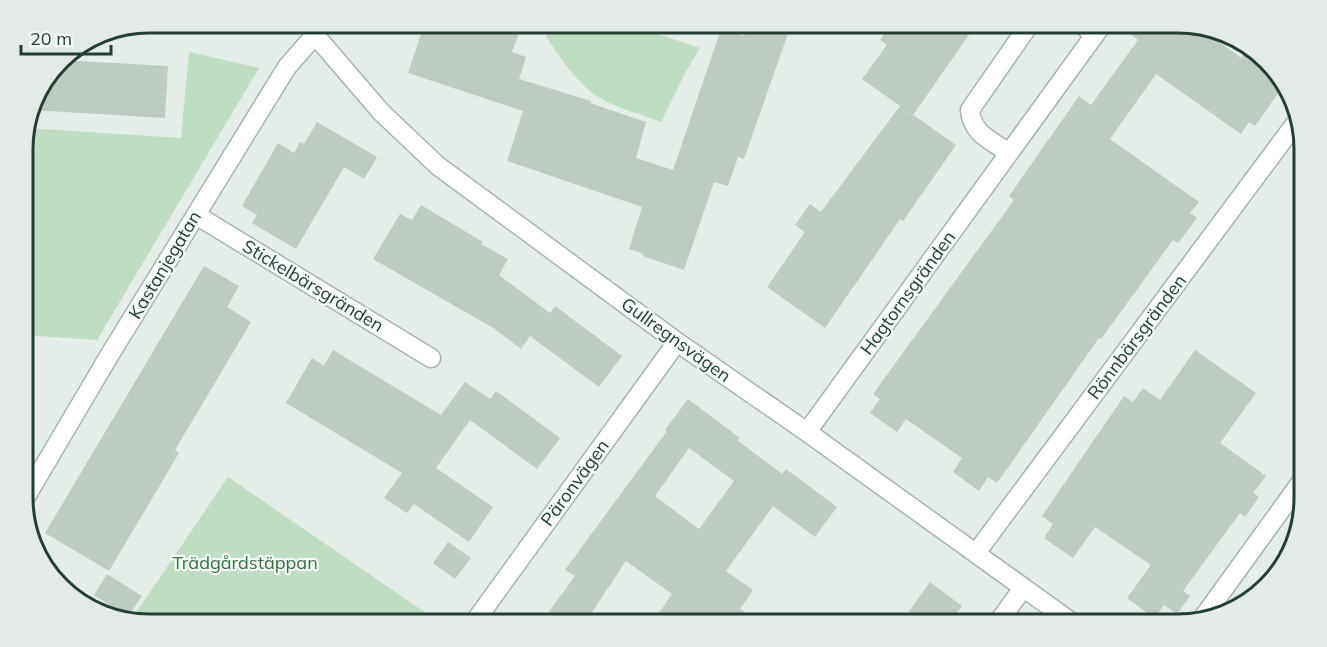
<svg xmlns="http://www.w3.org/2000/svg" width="1327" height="647" font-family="Mulish,sans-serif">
  <rect width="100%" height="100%" fill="#e4ede8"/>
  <path fill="#bfddc2" d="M550,23H624L700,48L685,73L661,122C638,113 610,107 590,91C572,76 559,55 546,37Z
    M189,52L259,68L97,340L23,335V141L26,128L181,138Z
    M228,477L442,624H149L131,620Z"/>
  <path fill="#bdcbc3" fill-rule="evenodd" d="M425,22H487L519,33L512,52L526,57L519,79L591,101L590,103L646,122L636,158L673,170L721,29L744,36L749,22H792L744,159L738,157L728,186L714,182L684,270L643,256L644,254L629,249L642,207L507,161L523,111L408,73Z
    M892,22H978L913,115L902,107L956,145L903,221L900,219L825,328L767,287L805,232L795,225L810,204L821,212L900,106L862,79L887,45L880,40Z
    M1115,22H1178L1199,27L1241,58L1248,47L1279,72L1284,85L1255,126L1249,122L1241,134L1156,74L1110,139L1199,202L1190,213L1197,218L1178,243L1173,240L1101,339L1099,338L997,483L988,477L979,491L953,472L962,458L906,419L897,432L870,413L880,399L873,394L1014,200L1009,196L1079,96L1091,105L1138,40Z
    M61,60L168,66L165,118L31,110L36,93Z
    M317,122L377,157L364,179L344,167L296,249L252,223L257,215L242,206L278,143L294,153L300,142L304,144Z
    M421,205L483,242L481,244L508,259L499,275L550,313L555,306L622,356L599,387L530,336L521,349L495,329L373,259L400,214L412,220Z
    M204,266L239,286L227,307L251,322L175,450L179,453L109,571L45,533Z
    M333,350L441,415L465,382L490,399L496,391L560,438L537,469L470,420L436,468L493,507L469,542L414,504L407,513L384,498L402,473L286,403L312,358L324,366Z
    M1195,350L1256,393L1220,443L1266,476L1253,493L1259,497L1245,517L1240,513L1183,591L1190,596L1177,614L1164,605L1154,618L1127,598L1151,565L1095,527L1073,558L1044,538L1053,524L1042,516L1124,396L1133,402L1143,388L1160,400Z
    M688,399L740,438L738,441L782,474L786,469L837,507L815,537L773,506L726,571L753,590L740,609L761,624H651L672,594L626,561L584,624H540L575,576L565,570L667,431L665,430ZM689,448L734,481L699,529L655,496Z
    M448,542L471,558L455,579L433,563Z
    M107,574L142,596L128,617L94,595Z
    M930,582L962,606L949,624H900Z"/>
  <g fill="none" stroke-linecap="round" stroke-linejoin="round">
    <defs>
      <path id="street" d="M308,22L315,35L381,112L438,166L677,342L807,432L1074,624
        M1080,22L1094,36
        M1009,153C991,140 972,134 970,110L1031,22
        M196,215L431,358
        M807,432L1104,22
        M24,500L109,356L287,67L315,35
        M976,553L1298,120
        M1202,619L1304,478
        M473,624L677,342
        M997,624L1023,588"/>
    </defs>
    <use href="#street" stroke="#a7b5ae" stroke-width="21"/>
    <use href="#street" stroke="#fff" stroke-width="18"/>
  </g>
  <g text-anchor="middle" stroke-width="4.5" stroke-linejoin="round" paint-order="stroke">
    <g font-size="18" fill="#243e33" stroke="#f5faf7">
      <text transform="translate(165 265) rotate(-59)" y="6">Kastanjegatan</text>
      <text transform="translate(313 286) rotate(31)" y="6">Stickelbärsgränden</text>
      <text transform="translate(908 293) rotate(-54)" y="6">Hagtornsgränden</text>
      <text transform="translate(1137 337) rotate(-53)" y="6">Rönnbärsgränden</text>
      <text transform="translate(676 340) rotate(36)" y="6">Gullregnsvägen</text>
      <text transform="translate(575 483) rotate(-54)" y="6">Päronvägen</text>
    </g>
    <g font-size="18" fill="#307340" stroke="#f5faf7">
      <text x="245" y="569">Trädgårdstäppan</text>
    </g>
  </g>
  <path d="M0 0H1327V647H0ZM149 33H1178A116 116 0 0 1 1294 149V498A116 116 0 0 1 1178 614H149A116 116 0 0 1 33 498V149A116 116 0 0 1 149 33Z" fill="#e4ebe7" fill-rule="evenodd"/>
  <path fill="none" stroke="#243e33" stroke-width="3" d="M149 33H1178A116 116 0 0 1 1294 149V498A116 116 0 0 1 1178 614H149A116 116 0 0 1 33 498V149A116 116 0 0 1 149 33Z"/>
  <path d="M21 45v9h90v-9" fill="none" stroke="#243e33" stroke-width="3"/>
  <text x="30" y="45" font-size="18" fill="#243e33" stroke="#f5faf7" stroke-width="4.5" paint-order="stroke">20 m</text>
</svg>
